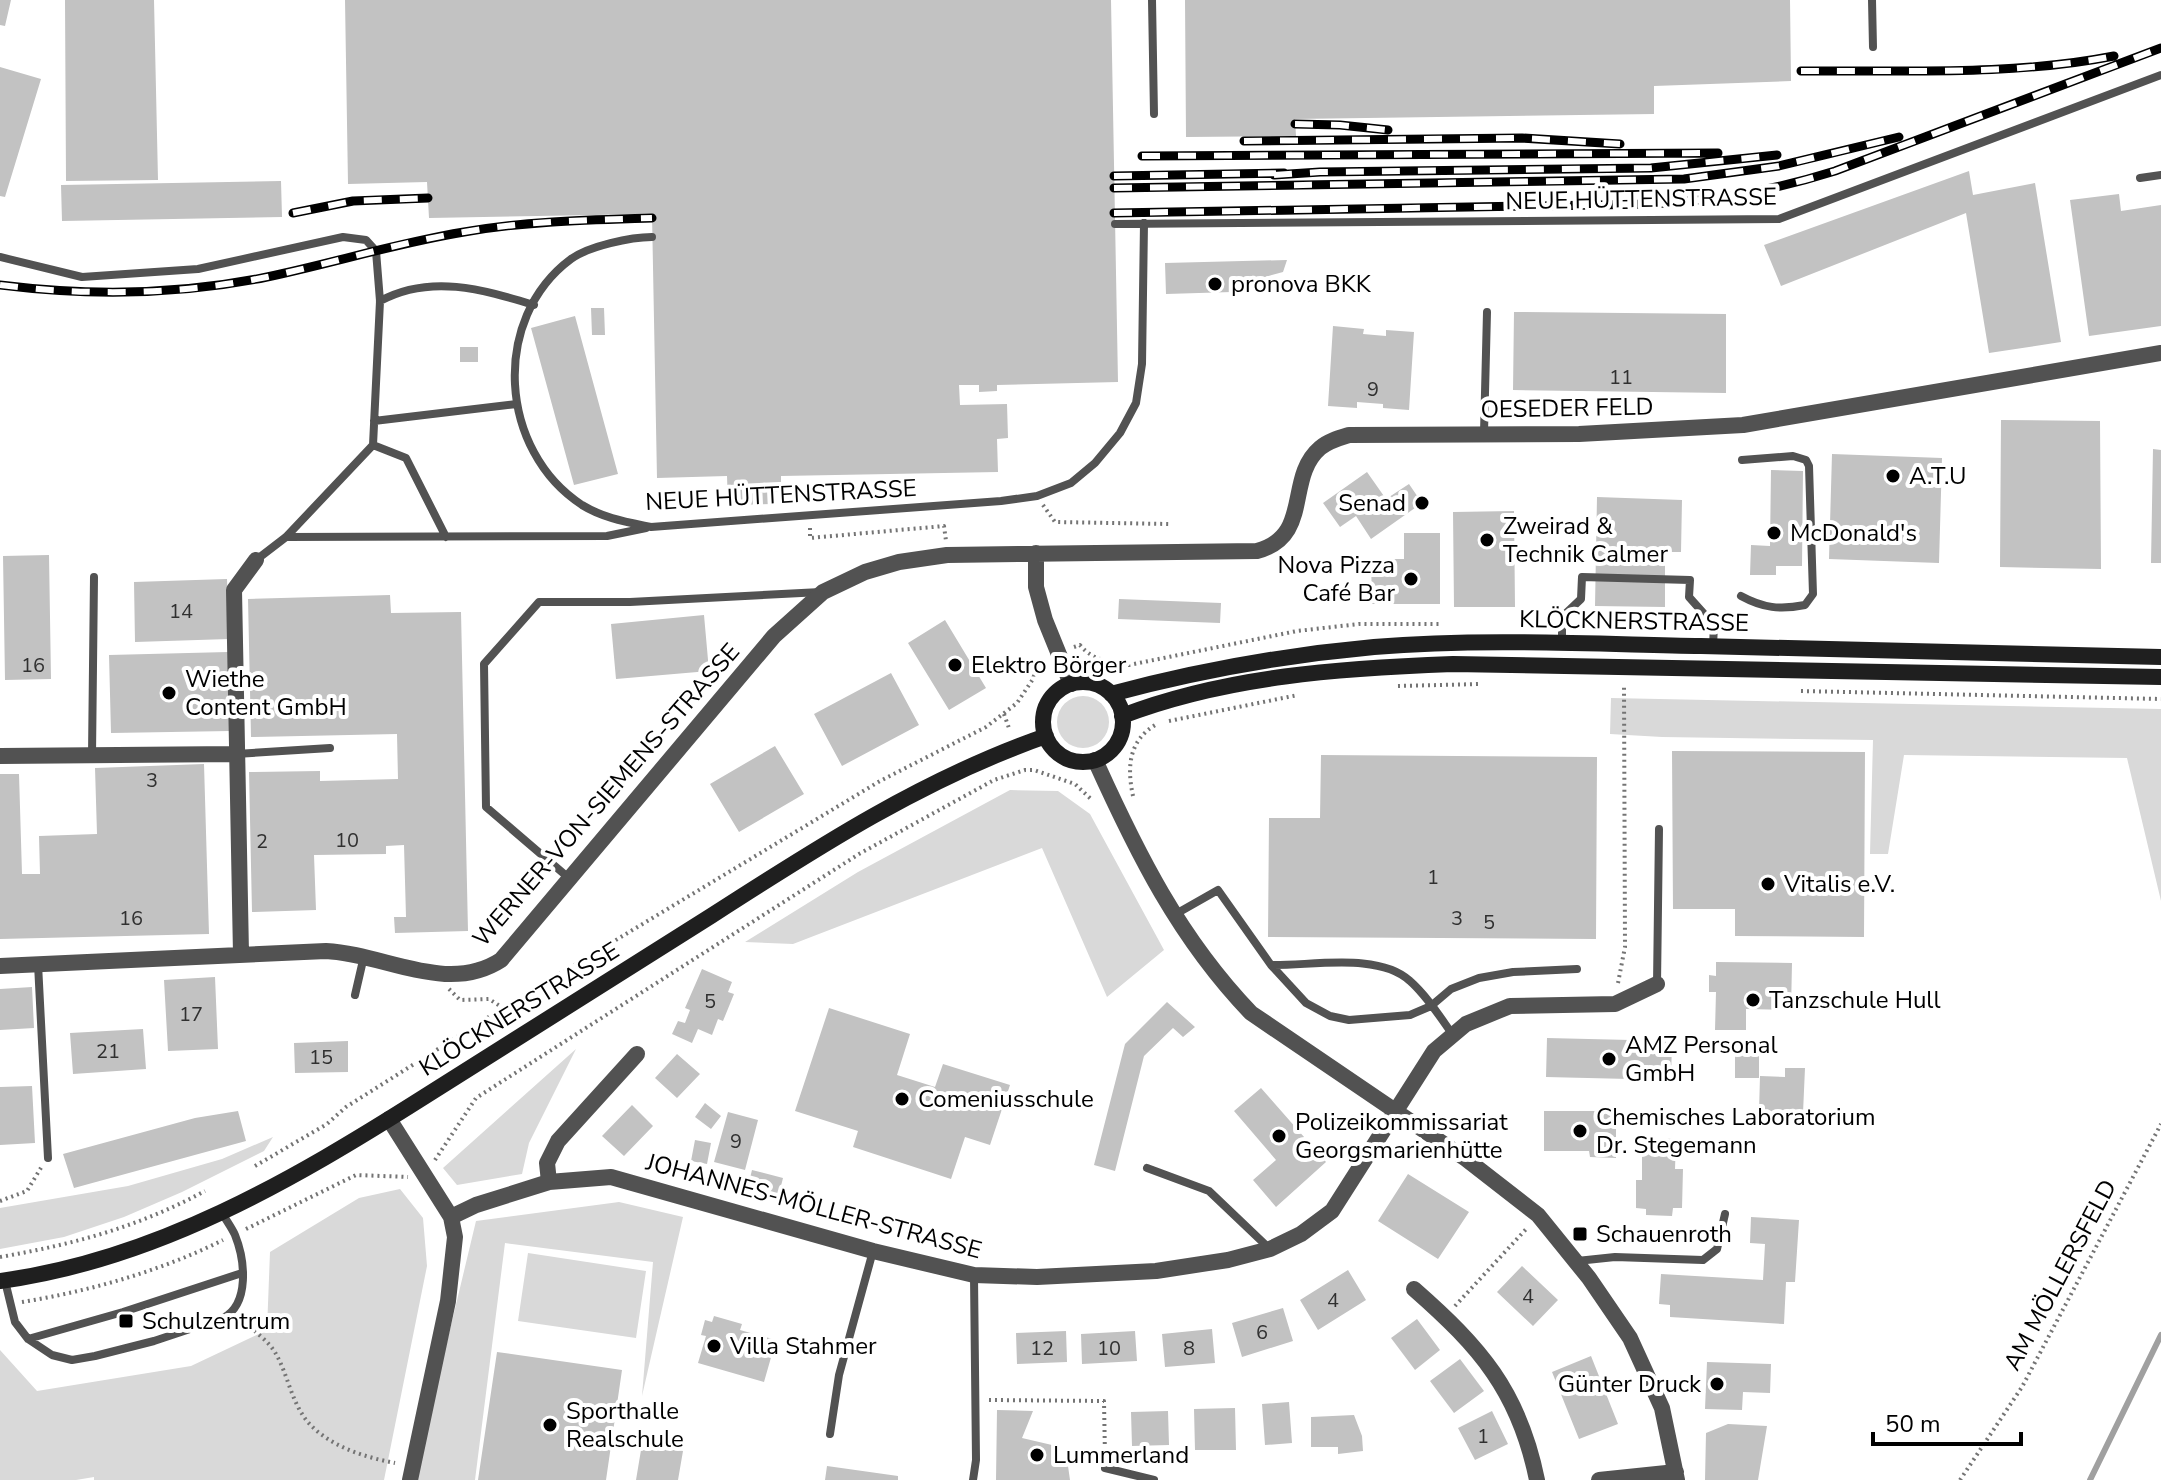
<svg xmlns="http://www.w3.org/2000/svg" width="2161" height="1480" font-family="'Nunito Sans',sans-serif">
  <rect width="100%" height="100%" fill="#fff"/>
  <path fill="#d9d9d9" d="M1057 722a26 26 0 1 1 52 0a26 26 0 1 1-52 0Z
    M1611,698L2161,709V901L2127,758L1904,755L1888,854H1870L1873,740L1662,737L1610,734Z
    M1010,790L1058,791L1090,814L1164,950L1107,997L1042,848L793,944L745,942L858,872Z
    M576,1049L529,1143L522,1174L457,1185L443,1168Z
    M273,1137L264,1151L182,1192L124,1217L64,1237L0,1249V1208L128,1186L222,1159Z
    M400,1189L423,1218L427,1266L384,1480H94V1477L76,1480H0V1350L37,1391L191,1366L267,1330L270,1252L359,1198Z
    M619,1202L683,1217L642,1396L653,1262L505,1243L475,1480H414L476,1221Z
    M528,1253L646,1271L636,1338L518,1321Z"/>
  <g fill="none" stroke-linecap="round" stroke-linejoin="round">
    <path stroke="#a0a0a0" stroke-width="6" d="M2090,1480L2161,1335"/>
  </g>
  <path fill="#c2c2c2" d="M0,0H11L5,26L0,25Z
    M65,0H154L158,180L66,181Z
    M345,0H1111L1118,382L997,385V391L979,392V385H959L960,405L1007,404L1008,438L997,439L998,472L781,476V492H773V504L728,505L727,476L657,478L652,214L429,218L427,182L348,184Z
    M1185,0H1790L1791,81L1654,86V114L1295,119L1296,136L1186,137Z
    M0,67L41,79L5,197L0,196Z
    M1969,171L1973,195L2035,183L2061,342L1989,353L1966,213L1781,286L1764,245Z
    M281,181L282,217L62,221L61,185Z
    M2119,194L2121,211L2161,205V326L2089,336L2070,200Z
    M1287,260L1283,272L1265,277V291L1166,294L1165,263Z
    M591,308H604L605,335H592Z
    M1514,312L1726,314V393L1513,390Z
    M575,316L618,474L574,485L531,328Z
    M1333,326L1364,329L1363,334L1386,336V330L1414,332L1409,410L1383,408V404L1357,402V408L1328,406Z
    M460,347H478V362H460Z
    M2001,420L2100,421L2101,569L2000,567Z
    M2153,449L2161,450V563H2151Z
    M1832,454L1942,458L1939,563L1829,559Z
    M1771,470L1803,471L1802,566H1776V575H1750L1751,545L1770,546Z
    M1367,472L1386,499L1409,484L1422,503L1371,539L1356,516L1340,527L1323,503Z
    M1597,497L1682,500L1681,552H1665V607L1595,606Z
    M1514,511L1515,607H1454L1453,512Z
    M1404,533H1440V604H1372L1371,559H1404Z
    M49,555L51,679L5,680L3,556Z
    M227,579L229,639L135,642L134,582Z
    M390,595L391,613L461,612L468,931L395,933L394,917H406L404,845L386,846V854L314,855L316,910L252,912L249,772L320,771V781L398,779L397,734L251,737L248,599Z
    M1119,599L1221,603L1220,623L1118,619Z
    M704,615L709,671L616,679L611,624Z
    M945,620L986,688L949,710L908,643Z
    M228,652L230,731L111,733L109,655Z
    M891,673L919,725L842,766L814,714Z
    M775,746L804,794L739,832L710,784Z
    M1672,751L1865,752L1864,937L1735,936V909H1673Z
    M1321,755L1597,757L1596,939L1268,937L1269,818H1320Z
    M204,764L209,934L0,939V774H19L22,874H40L39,836L97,834L95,768Z
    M1716,962L1792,963L1791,1010L1746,1009V1030H1715L1716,992H1709V975L1716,976Z
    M702,969L732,982L728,992L734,994L723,1021L718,1019L712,1035L698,1029L692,1043L672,1034L678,1021L685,1023L690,1010L685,1008Z
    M215,977L218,1049L168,1051L164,980Z
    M32,987L34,1028L0,1030V989Z
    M1167,1002L1195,1027L1183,1037L1173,1028L1144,1056L1115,1171L1094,1165L1125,1044Z
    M829,1008L910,1034L897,1075L935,1087L943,1064L1010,1085L990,1145L965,1137L951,1179L853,1147L858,1131L795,1111Z
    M143,1029L146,1069L73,1074L70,1033Z
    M1547,1038L1672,1041L1671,1080L1546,1077Z
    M348,1041V1072L295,1073L294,1043Z
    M677,1054L700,1074L677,1098L655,1078Z
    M1735,1055H1759V1078H1735Z
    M1785,1068H1805L1803,1113L1759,1112L1760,1076L1785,1077Z
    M32,1086L35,1143L0,1145V1087Z
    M1261,1088L1326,1162L1276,1207L1253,1180L1276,1160L1234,1111Z
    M705,1103L721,1116L711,1129L695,1117Z
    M632,1105L653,1126L624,1156L602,1136Z
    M238,1111L246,1141L74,1188L63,1154L195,1118Z
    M1544,1111H1616V1158L1590,1157L1589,1151H1544Z
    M728,1112L758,1120L745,1170L714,1162Z
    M1642,1138L1676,1139L1675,1169H1683L1682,1208H1673L1672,1216L1646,1215V1209L1636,1208V1180H1642Z
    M695,1140L711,1143L707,1164L691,1161Z
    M752,1170L783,1178L777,1202L746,1194Z
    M1408,1174L1469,1212L1438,1259L1378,1221Z
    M1751,1217L1799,1220L1795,1282H1786L1784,1324L1670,1317V1305L1659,1304L1661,1274L1763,1280L1765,1244L1750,1243Z
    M1522,1266L1558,1300L1533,1326L1497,1292Z
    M1348,1270L1366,1300L1318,1330L1300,1300Z
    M1283,1308L1293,1341L1242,1357L1232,1323Z
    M714,1316L742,1324L740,1330L776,1340L764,1382L698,1363L706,1336L701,1335L705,1320L712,1322Z
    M1417,1319L1440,1350L1415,1370L1391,1338Z
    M1212,1329L1215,1363L1165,1367L1162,1334Z
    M1066,1331L1067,1362L1017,1364L1016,1333Z
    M1135,1331L1137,1361L1082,1364L1081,1334Z
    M497,1352L622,1370L606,1480H478Z
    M1591,1356L1618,1424L1579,1439L1552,1372Z
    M1460,1359L1484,1391L1454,1413L1430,1381Z
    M1707,1362L1771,1364L1770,1393L1743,1392L1742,1410L1705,1409Z
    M1289,1402L1292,1443L1265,1445L1262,1404Z
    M1235,1408L1236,1450H1195L1194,1409Z
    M997,1410L1033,1411L1022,1438L1052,1445L1055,1464L1068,1466L1070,1480H996Z
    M1168,1411L1169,1445L1132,1446L1131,1412Z
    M1492,1411L1508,1444L1475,1460L1458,1428Z
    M1354,1415L1362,1436L1363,1451L1338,1454V1447H1311V1417Z
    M1728,1424L1767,1426L1758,1480H1705L1706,1433Z
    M642,1444L683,1451L678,1480H636Z
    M827,1466L898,1476V1480H825Z"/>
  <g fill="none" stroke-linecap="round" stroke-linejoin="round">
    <path stroke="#747474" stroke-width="4" stroke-dasharray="2 4" stroke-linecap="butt" d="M1043,505L1055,522L1169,524
      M810,528V538L944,526L946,541
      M1074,647L1080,645C1093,661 1110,662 1129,665L1297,631L1359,624H1439
      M1398,686L1481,684
      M1801,691L2161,699
      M1004,714L1010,731
      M1169,721L1298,695
      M1133,796C1127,768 1128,740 1157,724
      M1618,983L1625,947L1624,686
      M449,989L460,1000L489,999L503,1008
      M435,1160L476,1098L859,854L994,780L1025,770H1034L1075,784L1092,800
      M255,1166L327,1124L346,1107L503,1008L880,781L986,727L1017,703L1033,679L1035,663L1044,659
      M0,1201L27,1191L42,1166
      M246,1229L356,1175L408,1177
      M0,1257C75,1244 138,1227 205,1191
      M22,1302C90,1291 161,1271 223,1240
      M1455,1306L1528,1227
      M240,1320C251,1328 269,1341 276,1354C288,1375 291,1401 307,1421C328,1446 364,1457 395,1463
      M989,1400L1104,1401L1105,1457
      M1960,1480L2022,1387L2161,1124"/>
    <path stroke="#525252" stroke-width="8" d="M1152,0L1154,114
      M1872,0L1873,47
      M2140,178L2161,175
      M1115,224L1779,219L2161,75
      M652,237C631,237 589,246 571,259C490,319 499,451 582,505C603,518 627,522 651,527L1001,501L1037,496L1071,483L1095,463L1120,433L1136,403L1142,364L1144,223
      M0,257L82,277L198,269L343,237L366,240L376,251L380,301L373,445L286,537L256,560
      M380,301C430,274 482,289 534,305
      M374,421L517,404
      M1484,433L1487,312
      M373,445L406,458L446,537
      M286,537L607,536L646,528
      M1741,596C1763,608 1780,610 1805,605L1813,594L1809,466L1806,460L1793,456L1742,460
      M1562,643V617L1581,599L1582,577L1690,580L1689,597L1714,625L1713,646
      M236,754L330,748
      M92,755L94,577
      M570,879L486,807L484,664L539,602H630L821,592
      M1174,915L1218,890L1271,965C1311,966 1379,952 1410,981C1427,996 1440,1017 1453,1035
      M38,964L48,1158
      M1271,965L1306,1003L1330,1016L1349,1020L1410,1015L1431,1006L1451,989L1479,978L1513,972L1577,969
      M1657,984L1659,829
      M355,995L364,956
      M1147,1168L1209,1191L1270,1249
      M1577,1261L1615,1257L1703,1260L1717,1249L1725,1214
      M5,1281L15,1322L28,1339L52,1355L72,1360L95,1356L154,1341L223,1318C250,1304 245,1260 235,1235C232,1228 226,1220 222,1213
      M28,1339L123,1312L242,1273
      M830,1434L839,1375L873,1251
      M1105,1468L1154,1480
      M973,1480L976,1460L974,1276"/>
    <path stroke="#525252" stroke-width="16" d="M1036,553V587L1045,620L1071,684
      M0,756L236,754
      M1095,760C1137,853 1179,938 1251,1013L1466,1159L1538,1215L1589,1278L1630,1338L1662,1408L1677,1480
      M241,954L234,590L256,560
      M0,966L326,951C385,954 447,995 501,960L774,636L823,592L865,572L899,562L947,555L1257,551C1313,536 1285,478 1320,448C1328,441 1339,438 1349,435L1579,434L1743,425L2161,353
      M389,1119L451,1217L455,1237L448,1301L410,1480
      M549,1182L547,1163L558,1141L637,1054
      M451,1217L476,1205L549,1182L611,1177L873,1251L974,1275L1037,1277L1156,1271L1228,1260L1270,1249L1301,1234L1332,1211L1434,1051L1466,1024L1510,1006L1615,1004L1657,984
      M1414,1289C1480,1347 1519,1391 1537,1480
      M1599,1480L1676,1472"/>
    <path stroke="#1f1f1f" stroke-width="16" d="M1043 722a40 40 0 1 1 80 0a40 40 0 1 1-80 0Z
      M1111,694C1197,671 1285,655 1374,647C1482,638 1592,644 1701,646C1854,649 2008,654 2161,657
      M1122,716C1226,676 1342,668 1453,664L2161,677
      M0,1281C156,1260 293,1180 424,1097C520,1037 615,976 711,916C818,847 925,778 1046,736"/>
    <defs>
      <path id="rail" d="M1801,71C1905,70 2012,76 2114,56
        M1295,124L1340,125L1388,130
        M1244,141L1522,138L1620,144
        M1142,156L1718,153
        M1274,175L1320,172L1651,168L1777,155
        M1114,176L1284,173
        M1114,188L1684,179L1779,166L1899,137
        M293,213L353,201L428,198
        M1114,213L1651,204C1715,201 1775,190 1835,171L2161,48
        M0,285C89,296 179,295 267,277C333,263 397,243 464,232C526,221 589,220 652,218"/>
    </defs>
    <use href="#rail" stroke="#000" stroke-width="9"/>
    <use href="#rail" stroke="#fff" stroke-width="6" stroke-dasharray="18" stroke-linecap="butt"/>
  </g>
  <g fill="#000" stroke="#fff" stroke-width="3">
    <circle cx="1215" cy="284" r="8"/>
    <circle cx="1893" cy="476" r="8"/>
    <circle cx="1422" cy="503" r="8"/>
    <circle cx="1774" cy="533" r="8"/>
    <circle cx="1487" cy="540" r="8"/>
    <circle cx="1411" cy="579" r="8"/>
    <circle cx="955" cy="665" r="8"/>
    <circle cx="169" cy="693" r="8"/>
    <circle cx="1768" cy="884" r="8"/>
    <circle cx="1753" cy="1000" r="8"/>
    <circle cx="1609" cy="1059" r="8"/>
    <circle cx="902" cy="1099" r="8"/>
    <circle cx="1580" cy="1131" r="8"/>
    <circle cx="1279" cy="1136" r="8"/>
    <rect x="1572" y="1226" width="16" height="16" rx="4"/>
    <rect x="118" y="1313" width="16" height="16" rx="4"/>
    <circle cx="714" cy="1346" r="8"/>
    <circle cx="1717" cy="1384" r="8"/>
    <circle cx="550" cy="1425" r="8"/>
    <circle cx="1037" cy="1455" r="8"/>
  </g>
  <g text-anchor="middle" stroke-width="8" stroke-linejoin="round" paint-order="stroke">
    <g font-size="20" fill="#303030">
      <text x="1621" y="384">11</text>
      <text x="1373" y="396">9</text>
      <text x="181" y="618">14</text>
      <text x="33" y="672">16</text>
      <text x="152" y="787">3</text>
      <text x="347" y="847">10</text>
      <text x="262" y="848">2</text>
      <text x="1433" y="884">1</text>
      <text x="131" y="925">16</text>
      <text x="1457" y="925">3</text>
      <text x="1489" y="929">5</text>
      <text x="710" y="1008">5</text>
      <text x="191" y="1021">17</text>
      <text x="108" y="1058">21</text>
      <text x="321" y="1064">15</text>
      <text x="736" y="1148">9</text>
      <text x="1528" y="1303">4</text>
      <text x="1333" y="1307">4</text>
      <text x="1262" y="1339">6</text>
      <text x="1042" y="1355">12</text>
      <text x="1109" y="1355">10</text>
      <text x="1189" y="1355">8</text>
      <text x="1483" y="1443">1</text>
    </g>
    <g font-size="24" fill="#000" stroke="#fff">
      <text transform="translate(1641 199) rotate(-1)" y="8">NEUE HÜTTENSTRASSE</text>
      <text transform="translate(1567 408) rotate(-1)" y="8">OESEDER FELD</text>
      <text transform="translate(781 495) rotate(-3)" y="8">NEUE HÜTTENSTRASSE</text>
      <text transform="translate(1634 621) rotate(1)" y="8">KLÖCKNERSTRASSE</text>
      <text transform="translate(606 795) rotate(-49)" y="8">WERNER-VON-SIEMENS-STRASSE</text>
      <text transform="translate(519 1009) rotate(-32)" y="8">KLÖCKNERSTRASSE</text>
      <text transform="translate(814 1206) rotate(15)" y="8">JOHANNES-MÖLLER-STRASSE</text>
      <text transform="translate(2060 1275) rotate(-62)" y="8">AM MÖLLERSFELD</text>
    </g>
    <g font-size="24" fill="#000" stroke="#fff" text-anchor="start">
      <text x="1231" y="292">pronova BKK</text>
      <text x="1909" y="484">A.T.U</text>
      <text x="1406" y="511" text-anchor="end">Senad</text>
      <text x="1503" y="534">Zweirad &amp;<tspan x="1503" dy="28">Technik Calmer</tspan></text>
      <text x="1790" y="541">McDonald's</text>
      <text x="1395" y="573" text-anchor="end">Nova Pizza<tspan x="1395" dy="28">Café Bar</tspan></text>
      <text x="971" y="673">Elektro Börger</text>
      <text x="185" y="687">Wiethe<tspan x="185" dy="28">Content GmbH</tspan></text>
      <text x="1784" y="892">Vitalis e.V.</text>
      <text x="1769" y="1008">Tanzschule Hull</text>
      <text x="1625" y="1053">AMZ Personal<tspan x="1625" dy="28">GmbH</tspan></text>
      <text x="918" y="1107">Comeniusschule</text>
      <text x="1596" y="1125">Chemisches Laboratorium<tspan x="1596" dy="28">Dr. Stegemann</tspan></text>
      <text x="1295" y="1130">Polizeikommissariat<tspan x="1295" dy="28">Georgsmarienhütte</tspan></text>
      <text x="1596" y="1242">Schauenroth</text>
      <text x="142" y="1329">Schulzentrum</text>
      <text x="730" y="1354">Villa Stahmer</text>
      <text x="1701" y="1392" text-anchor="end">Günter Druck</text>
      <text x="566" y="1419">Sporthalle<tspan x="566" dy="28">Realschule</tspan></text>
      <text x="1053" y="1463">Lummerland</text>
    </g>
  </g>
  <path d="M1873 1432v12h148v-12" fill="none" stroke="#000000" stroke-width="4"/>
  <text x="1885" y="1432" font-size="24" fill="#000000" stroke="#ffffff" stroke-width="6" paint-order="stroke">50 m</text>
</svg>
